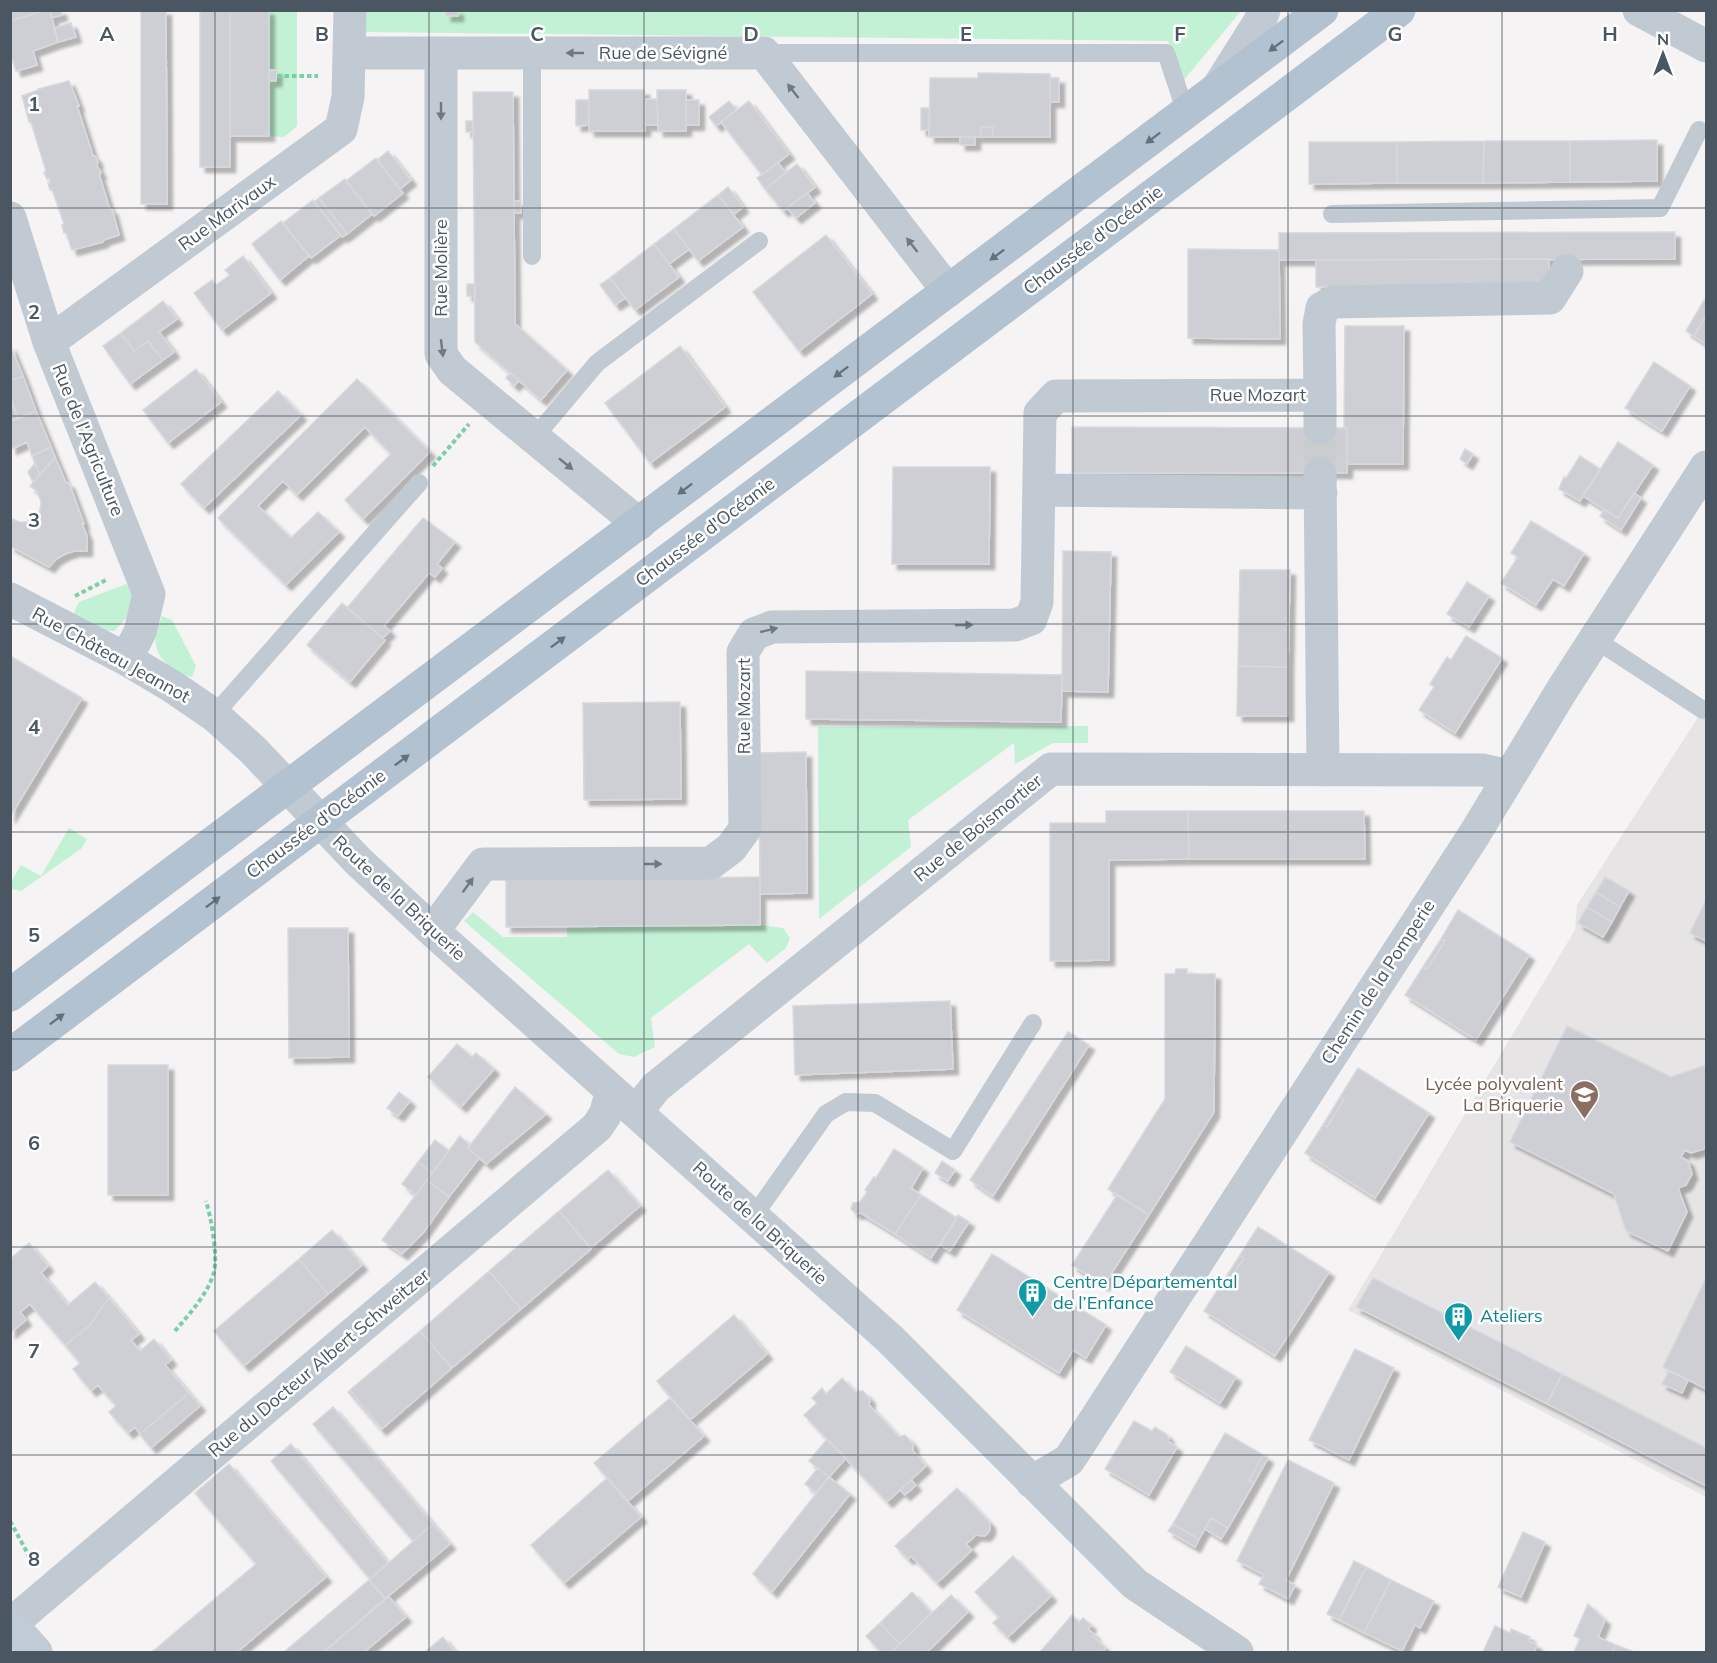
<svg xmlns="http://www.w3.org/2000/svg" width="1717" height="1663" font-family="Mulish,sans-serif">
  <defs>
    <filter id="shadow"><feDropShadow dx="5.5" dy="5.5" stdDeviation="1.5" flood-color="#0004"/></filter>
  </defs>
  <rect width="100%" height="100%" fill="#f5f3f3"/>
  <path fill="#e6e4e5" d="M1706,705V1497L1348,1310L1575,930L1577,905Z"/>
  <path fill="#c3f1d5" d="M365,10L1241,11L1184,80L1168,41L365,32Z
    M269,11H297V126L284,137L269,136V81H276L277,70H269Z
    M126,584C143,602 127,618 114,631L89,630L70,621L79,602Z
    M162,616L172,620L196,666L192,677C173,672 152,657 156,635C157,629 160,622 162,616Z
    M1088,726V743H1053L1015,764L1014,743L908,820L911,847L819,919L818,727Z
    M69,828L87,839L82,848L21,891L12,889L11,882L21,865L41,876Z
    M473,912L503,937H567V927L760,925L783,928L790,938L786,948L767,963L749,944L651,1018L655,1047L634,1057L619,1054L464,921Z"/>
  <path fill="#cdcfd5" stroke="#d7d9de" stroke-width="1.5" filter="url(#shadow)" d="M10,10H40V12L10,21Z
    M45,10H50L58,42L33,51L37,65L16,71L10,52V21Z
    M50,10H61L62,15L51,18Z
    M141,10H166L167,204H141Z
    M200,10H230V167H200Z
    M230,10H269V136H230Z
    M446,10H458V16H446Z
    M71,23L76,37L58,42L54,28Z
    M269,70H277L276,81H269Z
    M978,73L1050,74V137H992L993,127H981V137H929L930,78H978Z
    M1050,78H1059V102H1050Z
    M69,81L79,106H77L93,156H95L98,163L96,164L101,173L99,174L110,210L112,209L119,235L103,240V242L72,250L66,233H64L62,225L64,224L52,189L50,190L48,183H50L49,178L47,179L44,172L46,171L31,122H29L22,96L38,90V89Z
    M589,90H644L645,131H589Z
    M657,90H686V131H658Z
    M473,92H513L515,324L567,370L541,400L475,342Z
    M645,99H657L658,125H645Z
    M576,100H589V125L576,126Z
    M686,100H699V125H686Z
    M729,101L736,110L716,126L709,117Z
    M749,101L789,154L762,175L721,122Z
    M921,108H929V130H921Z
    M466,121H473V132H466Z
    M981,127H993L992,137H981Z
    M960,137H975V145H960Z
    M1657,140V181L1570,182V141Z
    M1484,141L1483,183H1397V142Z
    M1484,141H1570V182L1483,183Z
    M1309,142H1397V183L1309,184Z
    M388,151L411,180L400,189L377,160Z
    M376,158L403,193L374,216L346,181Z
    M778,163L786,173L765,189L757,178Z
    M797,164L815,187L783,211L765,189Z
    M345,179L372,214L347,234L319,198Z
    M728,187L743,207L734,214L718,195Z
    M807,193L815,203L796,218L787,208Z
    M718,195L743,227L698,261L674,229Z
    M319,198L347,234L342,237L314,202Z
    M313,200L341,235L311,258L283,223Z
    M514,201H521V213H514Z
    M281,221L309,256L280,280L252,244Z
    M674,229L689,249L669,264L654,244Z
    M1675,232V259L1279,260V233Z
    M826,235L872,294L799,351L753,292Z
    M654,244L679,277L635,310L610,278Z
    M1188,249L1279,250L1280,339L1188,338Z
    M243,256L271,293L222,330L194,293L212,280L216,285L230,275L225,270Z
    M1549,259V286L1316,287V260Z
    M610,278L625,298L615,305L600,285Z
    M467,284H475V296H467Z
    M1704,300L1706,301V316L1694,336L1686,331Z
    M163,301L177,319L159,332L174,352L163,360L148,341L134,351L121,333Z
    M1706,316V344L1694,336Z
    M1345,326H1404L1403,464H1347V428H1344Z
    M121,333L134,351L148,341L163,360L130,384L103,346Z
    M10,345L23,376L10,381Z
    M680,346L725,407L650,463L605,403Z
    M1654,362L1690,386L1662,431L1625,408Z
    M196,369L221,402L168,443L143,410Z
    M510,373L519,380L514,386L506,378Z
    M23,376L36,411L18,419L10,401V381Z
    M357,379L430,452L363,519L345,500L391,454L365,427L297,495L283,481L258,506L291,538L318,512L339,532L286,585L218,518Z
    M278,391L301,415L204,508L181,484Z
    M12,400L18,419L10,421V401Z
    M36,411L51,447L32,456L27,442L11,449L10,421Z
    M1072,427L1347,428V473H1072Z
    M1618,442L1653,465L1618,518L1583,496Z
    M51,447L55,457L40,475L32,456Z
    M1465,449L1473,454L1467,464L1460,459Z
    M1580,456L1600,469L1580,501L1559,489L1564,477L1566,478Z
    M55,457L66,483H69L84,524H82L87,536V551H74L65,554L56,559L49,567L10,546V522L12,519L19,522H27L36,516L40,510L41,502L37,491L30,486Z
    M35,463L40,475L33,482L28,472Z
    M893,467H990L989,564H892Z
    M1634,493L1641,498L1621,530L1600,516L1605,509L1618,518Z
    M423,518L455,542L437,564L442,568L435,577L429,573L384,626L390,631L383,638L347,608Z
    M1531,521L1584,553L1564,586L1553,579L1536,605L1501,583L1518,557L1511,553Z
    M1063,551L1111,552L1108,692L1062,691Z
    M1240,570H1290L1288,667L1238,666Z
    M1467,582L1489,596L1469,627L1447,614Z
    M342,603L385,640L350,682L307,645Z
    M1466,636L1502,658L1455,733L1419,710L1434,687L1430,684L1447,657L1451,660Z
    M10,656L82,698L10,817Z
    M1238,666L1288,667V716H1237Z
    M806,671L1062,675L1061,722L806,719Z
    M680,702L681,799L584,800L583,703Z
    M806,752L807,893L760,894L759,753Z
    M1106,811H1188L1189,859L1109,860V960L1050,961V823H1106Z
    M1188,811H1364L1365,859H1189Z
    M760,877V925L506,927V880Z
    M1605,877L1629,891L1620,907L1596,892Z
    M1596,892L1620,907L1612,922L1587,907Z
    M1706,900V941L1690,933Z
    M1587,907L1612,922L1603,937L1578,923Z
    M1458,910L1529,955L1476,1040L1405,995L1423,967L1427,969L1445,941L1441,939Z
    M288,928H348L349,1057L289,1058Z
    M1441,939L1445,941L1427,969L1423,967Z
    M1176,969H1187V974H1215L1214,1112L1149,1215L1108,1189L1165,1099V974H1175Z
    M950,1001L953,1069L795,1075L793,1006Z
    M1567,1026L1671,1077L1706,1065V1144L1704,1149L1691,1153L1685,1150L1681,1157L1688,1161L1692,1174L1686,1185L1678,1188L1687,1212L1668,1251L1626,1231L1614,1194L1510,1142Z
    M1068,1032L1089,1045L993,1196L970,1180Z
    M457,1044L472,1057L476,1053L494,1069L461,1107L428,1077Z
    M108,1065H168V1195H108Z
    M1358,1068L1429,1113L1375,1198L1305,1153L1323,1125L1327,1127L1344,1099L1340,1097Z
    M515,1087L546,1114L486,1164L468,1148Z
    M399,1092L410,1101L398,1116L387,1108Z
    M1340,1097L1344,1099L1327,1127L1323,1125Z
    M460,1136L470,1146L468,1148L479,1158L449,1197L427,1180Z
    M435,1140L449,1151L432,1173L418,1162Z
    M894,1149L923,1168L911,1188L921,1195L895,1234L861,1213L856,1214L851,1209L853,1203L860,1202L867,1192L865,1190L874,1177L876,1178Z
    M942,1161L955,1170L948,1181L935,1173Z
    M418,1162L432,1173L416,1195L402,1184Z
    M608,1170L640,1206L591,1248L559,1211Z
    M427,1180L449,1197L423,1233L402,1254L382,1240Z
    M921,1195L957,1218L931,1258L895,1234Z
    M1117,1195L1149,1215L1104,1285L1072,1265Z
    M559,1211L591,1249L521,1309L489,1271Z
    M958,1215L969,1222L950,1251L940,1245Z
    M1258,1227L1329,1272L1275,1356L1204,1311L1222,1283L1226,1285L1244,1258L1240,1255Z
    M332,1230L362,1265L328,1294L299,1259Z
    M29,1243L48,1266L41,1273L68,1305L95,1282L109,1298L89,1326L65,1345L30,1304L20,1312L26,1320L10,1333V1259Z
    M992,1254L1106,1325L1086,1358L1073,1350L1059,1373L957,1310Z
    M1240,1255L1244,1258L1226,1285L1222,1283Z
    M299,1259L328,1294L244,1366L214,1331Z
    M489,1271L521,1309L452,1368L420,1331Z
    M1373,1278L1562,1374L1547,1404L1356,1307Z
    M1706,1278V1389L1663,1367Z
    M109,1298L139,1334L131,1340L140,1351L154,1339L171,1360L165,1365L189,1393L140,1434L135,1427L128,1433L109,1412L116,1406L98,1385L91,1391L73,1369L80,1363L65,1345L89,1326Z
    M734,1315L767,1354L690,1420L657,1381Z
    M420,1331L452,1368L382,1429L350,1390Z
    M1186,1346L1236,1377L1220,1403L1170,1372Z
    M1355,1349L1394,1368L1349,1460L1309,1440Z
    M1669,1371L1688,1380L1682,1393L1662,1384Z
    M1562,1374L1706,1448V1486L1547,1404Z
    M842,1378L856,1393L858,1391H863L870,1399L869,1405L899,1437L905,1435L913,1444V1451L926,1466L887,1502L804,1415L817,1403L812,1398L822,1388L826,1394Z
    M350,1390L382,1429L381,1430L348,1392Z
    M189,1393L200,1406L151,1448L140,1434Z
    M670,1398L704,1436L628,1501L594,1463Z
    M333,1407L433,1524L413,1541L313,1424Z
    M1134,1421L1152,1431L1155,1427L1166,1434L1169,1438L1168,1441L1177,1447L1149,1495L1105,1469Z
    M1225,1433L1263,1455L1249,1480L1254,1483L1228,1528L1211,1518L1199,1539L1173,1524Z
    M827,1439L846,1458L829,1477L809,1461Z
    M291,1444L388,1563L370,1579L271,1461Z
    M1263,1455L1268,1458L1254,1483L1249,1480Z
    M1288,1460L1334,1483L1286,1580L1295,1585L1288,1599L1259,1584L1264,1575L1237,1561Z
    M229,1464L326,1577L237,1652H152L256,1564L195,1493Z
    M818,1468L829,1477L816,1493L805,1484Z
    M829,1477L850,1494L772,1592L753,1574Z
    M607,1478L641,1517L564,1583L531,1545Z
    M911,1480L916,1485L905,1495L900,1490Z
    M957,1488L990,1523V1530L985,1536L976,1535L966,1544L972,1550L937,1583L911,1556L908,1559L895,1546Z
    M1211,1518L1228,1528L1221,1539L1205,1529Z
    M433,1524L450,1544L385,1599L369,1580Z
    M1173,1524L1199,1539L1195,1547L1168,1531Z
    M1523,1532L1545,1542L1521,1597L1498,1587Z
    M1013,1556L1051,1596L1008,1637L993,1623L999,1617L975,1592Z
    M1354,1561L1366,1567L1339,1620L1327,1614Z
    M1366,1567L1391,1580L1364,1633L1339,1620Z
    M369,1580L386,1599L324,1652H284Z
    M1391,1580L1434,1601L1420,1628L1415,1625L1402,1651L1364,1633Z
    M912,1592L931,1613L900,1644L880,1623Z
    M951,1595L968,1612L927,1652H891Z
    M388,1596L406,1617L364,1652H324Z
    M1588,1604L1605,1620L1598,1637L1616,1645L1612,1652H1574L1580,1639L1574,1636Z
    M1072,1615L1079,1622L1083,1618L1091,1625L1088,1629L1095,1635L1093,1636L1106,1648L1102,1652H1040Z
    M880,1623L900,1644L891,1652H881L866,1636Z
    M1495,1626L1510,1633L1511,1629L1530,1637L1528,1641L1537,1645L1534,1652H1483Z
    M443,1637L455,1652H425Z
    M1616,1645L1634,1652H1612Z"/>
  <g fill="none" stroke-linecap="round" stroke-linejoin="round">
    <path stroke="#caccce" stroke-width="33" stroke-dasharray="33 16" stroke-linecap="butt" d="M1320,428V473"/>
    <path stroke="#7ad0a6" stroke-width="4" stroke-dasharray="4.5 3" stroke-linecap="butt" d="M277,76H318
      M433,466L469,424
      M75,596L108,579
      M175,1331C190,1313 208,1294 214,1272C218,1255 211,1217 206,1201
      M10,1521L28,1554L31,1566"/>
    <path stroke="#c1cad2" stroke-width="18" d="M532,53V256
      M764,53H1166L1186,113
      M1332,214L1660,208L1699,130
      M534,438L597,363L759,241
      M1596,640L1703,710
      M214,715L419,483
      M753,1217L826,1114L846,1102L875,1103L953,1151L1033,1023"/>
    <path stroke="#c1cad2" stroke-width="33" d="M350,53H764L948,291
      M441,53V354L452,370L639,524
      M1219,86L1260,21L1264,10
      M10,218L49,342L149,594L140,632L126,659
      M49,342L341,129L348,97L350,10
      M1320,395V428
      M1320,473L1323,770
      M1039,490L1321,493
      M10,599L126,659L173,687L214,715L253,750L358,861L433,931L890,1339L1135,1584L1237,1652
      M433,931L483,864L711,863L731,848L745,829L743,652L754,634L772,627L1015,625L1031,619L1037,602L1040,413L1056,396L1320,395L1319,324L1322,308L1334,302L1550,298L1567,271
      M636,1112L656,1087L1051,769L1483,770L1509,776
      M1032,1482L1069,1460L1474,835L1562,690L1706,467
      M11,1624L597,1127L605,1115L612,1091"/>
    <path stroke="#c1cad2" stroke-width="33" d="M1639,10L1706,46"/>
    <path stroke="#c1cbd6" stroke-width="33" d="M10,1623L36,1652"/>
    <path stroke="#b3c2d1" stroke-width="33" d="M10,995L1322,10
      M10,1055L1399,10"/>
  </g>
  <defs><path id="oneway-solid" d="M-6-.8H1V-3.2L6.5 0L1 3.2V.8H-6Z" transform="scale(1.5)"/></defs>
  <g fill="#64717d">
    <use href="#oneway-solid" transform="translate(1276 46) rotate(143)"/>
    <use href="#oneway-solid" transform="translate(1153 138) rotate(143)"/>
    <use href="#oneway-solid" transform="translate(997 255) rotate(143)"/>
    <use href="#oneway-solid" transform="translate(841 372) rotate(143)"/>
    <use href="#oneway-solid" transform="translate(685 489) rotate(143)"/>
    <use href="#oneway-solid" transform="translate(558 642) rotate(-37)"/>
    <use href="#oneway-solid" transform="translate(402 760) rotate(-37)"/>
    <use href="#oneway-solid" transform="translate(213 902) rotate(-37)"/>
    <use href="#oneway-solid" transform="translate(57 1019) rotate(-37)"/>
  </g>
  <g fill="#6e7983">
    <use href="#oneway-solid" transform="translate(575 53) rotate(180)"/>
    <use href="#oneway-solid" transform="translate(793 91) rotate(-128)"/>
    <use href="#oneway-solid" transform="translate(441 111) rotate(90)"/>
    <use href="#oneway-solid" transform="translate(912 245) rotate(-128)"/>
    <use href="#oneway-solid" transform="translate(442 348) rotate(83)"/>
    <use href="#oneway-solid" transform="translate(566 464) rotate(39)"/>
    <use href="#oneway-solid" transform="translate(964 625) rotate(-1)"/>
    <use href="#oneway-solid" transform="translate(769 630) rotate(-13)"/>
    <use href="#oneway-solid" transform="translate(653 864)"/>
    <use href="#oneway-solid" transform="translate(468 885) rotate(-54)"/>
  </g>
  <path fill="none" stroke="#4a5661" stroke-width="1.5" stroke-opacity="0.55" d="M215,10V1652M429,10V1652M644,10V1652M858,10V1652M1073,10V1652M1288,10V1652M1502,10V1652M10,208H1706M10,416H1706M10,624H1706M10,832H1706M10,1039H1706M10,1247H1706M10,1455H1706"/>
  <defs>
    <symbol id="school-pin" viewBox="-11 -11 22 30"><path d="M0 17L-7.5 6A9.5 9.5 0 1 1 7.5 6Z" fill="#8d6e63" stroke="#fff"/><path d="M0-5L7-2L0 1L-7-2ZM-4 1L0 2.5L4 1V4Q0 6-4 4Z" fill="#fff"/></symbol>
    <symbol id="building-pin" viewBox="-11 -11 22 30"><path d="M0 17L-7.5 6A9.5 9.5 0 1 1 7.5 6Z" fill="#0f9aa8" stroke="#fff"/><path d="M-4-6H4V6H1V3H-1V6H-4ZM-2.5-4.3h1.7v1.8h-1.7ZM.8-4.3h1.7v1.8H.8ZM-2.5-1h1.7V.8h-1.7ZM.8-1h1.7V.8H.8Z" fill="#fff"/></symbol>
  </defs>
  <g fill-rule="evenodd">
    <use href="#school-pin" x="1568" y="1078" width="33" height="45"/>
    <use href="#building-pin" x="1016" y="1276" width="33" height="45"/>
    <use href="#building-pin" x="1442" y="1300" width="33" height="45"/>
  </g>
  <g text-anchor="middle" stroke-width="5" stroke-linejoin="round" paint-order="stroke">
    <g font-size="18" fill="#4a5661" stroke="#fff">
      <text x="663" y="59">Rue de Sévigné</text>
      <text transform="translate(227 213) rotate(-36)" y="6">Rue Marivaux</text>
      <text transform="translate(1093 240) rotate(-37)" y="6">Chaussée d'Océanie</text>
      <text transform="translate(441 268) rotate(-90)" y="6">Rue Molière</text>
      <text x="1258" y="401">Rue Mozart</text>
      <text transform="translate(88 440) rotate(68)" y="6">Rue de l'Agriculture</text>
      <text transform="translate(705 532) rotate(-37)" y="6">Chaussée d'Océanie</text>
      <text transform="translate(111 655) rotate(29)" y="6">Rue Château Jeannot</text>
      <text transform="translate(744 706) rotate(-90)" y="6">Rue Mozart</text>
      <text transform="translate(316 824) rotate(-37)" y="6">Chaussée d'Océanie</text>
      <text transform="translate(978 828) rotate(-39)" y="6">Rue de Boismortier</text>
      <text transform="translate(399 898) rotate(43)" y="6">Route de la Briquerie</text>
      <text transform="translate(1378 982) rotate(-57)" y="6">Chemin de la Pomperie</text>
      <text transform="translate(760 1223) rotate(42)" y="6">Route de la Briquerie</text>
      <text transform="translate(319 1363) rotate(-40)" y="6">Rue du Docteur Albert Schweitzer</text>
    </g>
    <g font-size="18" fill="#785e54" stroke="#fff" text-anchor="end">
      <text x="1563" y="1090">Lycée polyvalent<tspan x="1563" dy="21">La Briquerie</tspan></text>
    </g>
    <g font-size="18" fill="#0d838f" stroke="#fff" text-anchor="start">
      <text x="1053" y="1288">Centre Départemental<tspan x="1053" dy="21">de l’Enfance</tspan></text>
      <text x="1480" y="1322">Ateliers</text>
    </g>
  </g>
  <g font-size="20" text-anchor="middle" font-weight="bold" fill="#4a5661" stroke="#fff" stroke-width="5" stroke-linejoin="round" paint-order="stroke">
    <text x="107" y="41">A</text>
    <text x="322" y="41">B</text>
    <text x="537" y="41">C</text>
    <text x="751" y="41">D</text>
    <text x="966" y="41">E</text>
    <text x="1180" y="41">F</text>
    <text x="1395" y="41">G</text>
    <text x="1610" y="41">H</text>
    <text x="34" y="111">1</text>
    <text x="34" y="319">2</text>
    <text x="34" y="527">3</text>
    <text x="34" y="734">4</text>
    <text x="34" y="942">5</text>
    <text x="34" y="1150">6</text>
    <text x="34" y="1358">7</text>
    <text x="34" y="1566">8</text>
  </g>
  <rect width="1717" height="1663" fill="none" stroke="#4a5661" stroke-width="24"/>
  <g transform="translate(1663 54)" stroke="#ffffff" stroke-width="4.5" paint-order="stroke">
  <path d="M0-4.5L10 22L0 15L-10 22Z" fill="#4a5661"/>
  <text y="-9" font-size="16" font-weight="bold" text-anchor="middle" fill="#4a5661">N</text>
  </g>
</svg>
